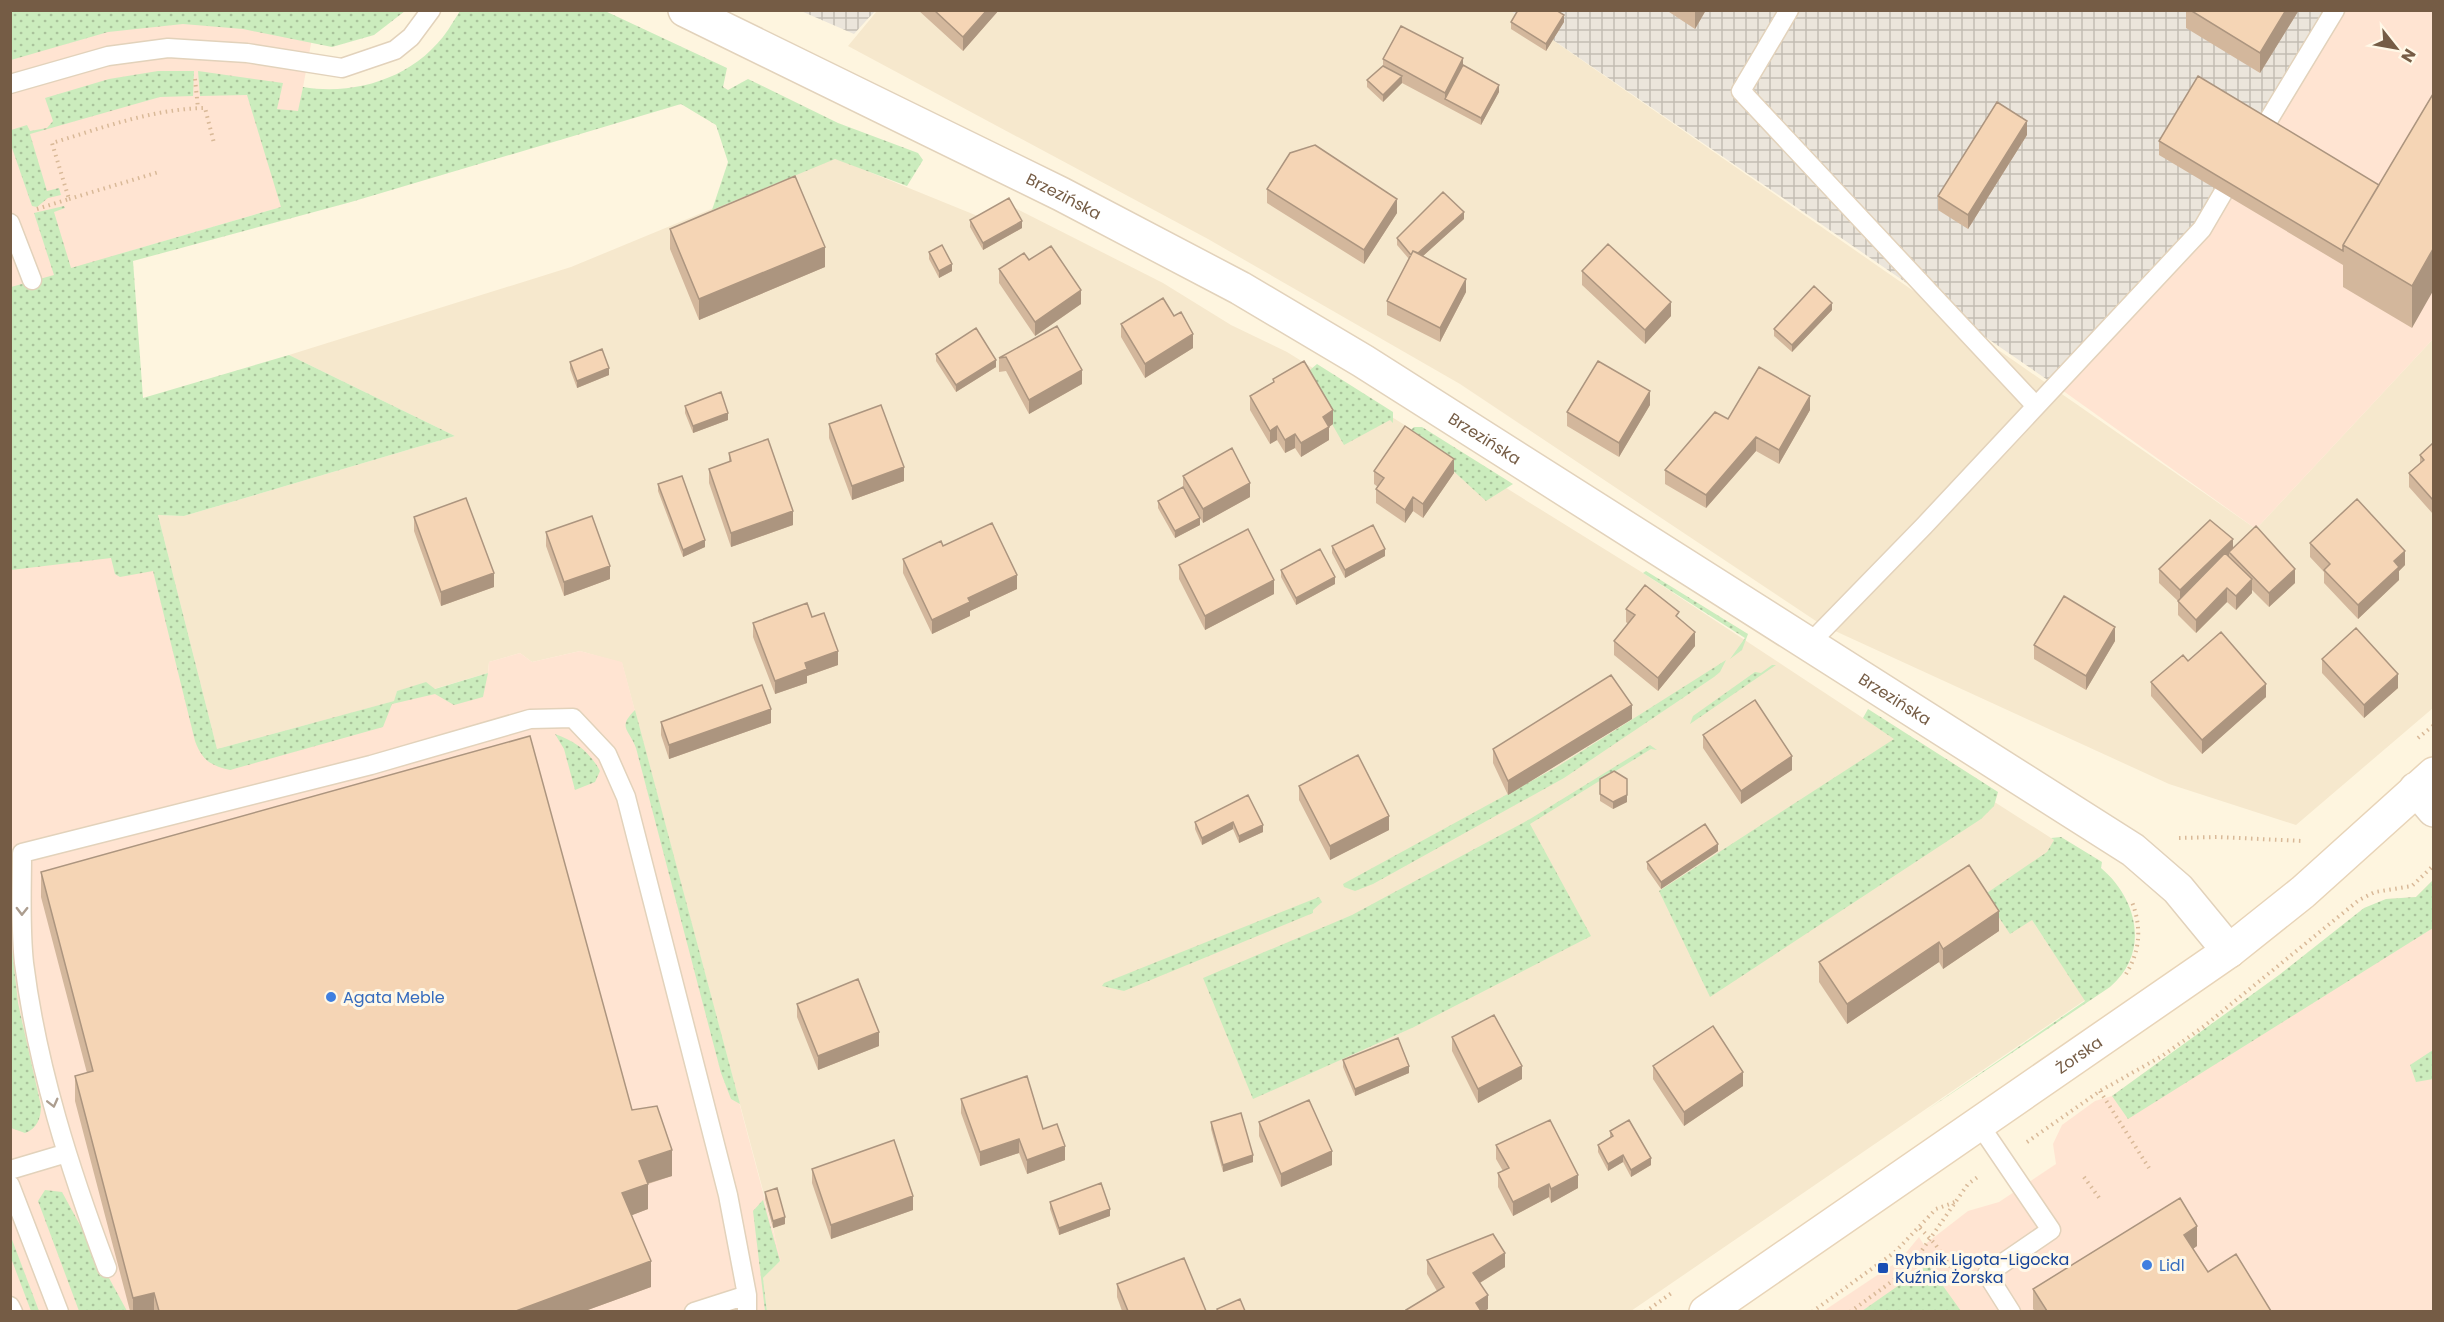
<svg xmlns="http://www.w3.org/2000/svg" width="2444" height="1322" font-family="Poppins,sans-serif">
  <defs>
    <pattern id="industrial-grid" width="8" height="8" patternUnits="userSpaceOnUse" patternTransform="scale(1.5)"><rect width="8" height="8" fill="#ebe5db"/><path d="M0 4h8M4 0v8" fill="none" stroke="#c3bdb3"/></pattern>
    <pattern id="green-dots" width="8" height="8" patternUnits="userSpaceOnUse" patternTransform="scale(1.5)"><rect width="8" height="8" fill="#cbecbd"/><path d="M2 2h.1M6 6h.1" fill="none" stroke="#a9c29b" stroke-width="1.8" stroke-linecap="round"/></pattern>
  </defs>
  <rect width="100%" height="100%" fill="#fef5df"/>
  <path fill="#f6e8cd" d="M877,11H1511L2256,529L2433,339V708L2296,825L2169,784L1822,625L1460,384L1208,239L848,46Z
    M835,158L985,219L1009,205L1163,283L1231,325L1287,352L1643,573L1863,718L2051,838L2061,845L2032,920L2085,1000L1631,1311H767L763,1278L780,1261L773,1228L622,663L580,651L532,662L520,653L489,662L488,673L434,689L397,691L395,701L217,749L158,515L184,516L455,436L289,355L571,267Z"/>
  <path fill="#ffe4d2" d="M10,11H317L281,207L123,253L158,515L217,749L394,701L397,691L426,682L435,689L488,674L489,662L520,653L532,662L580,651L622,662L781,1260L763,1278L767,1311H11Z
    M2335,11H2433V339L2256,529L2055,385Z
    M2433,880V1311L1822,1312L1900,1260L1919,1237L1924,1245L1968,1211L1999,1202L2056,1164L2053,1144L2062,1125L2095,1101L2112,1096L2386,899L2416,897Z"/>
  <path fill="url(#industrial-grid)" d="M801,11H875L854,34Z
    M1511,11H2336L2202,229L2055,385Z"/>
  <path fill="url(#green-dots)" d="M11,10H405V11L374,35L332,47L243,29L183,24L108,32L11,60Z
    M460,11H605L727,68L723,87L728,90L748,79L838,123L918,153L923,160L907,186L835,159L712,210L728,162L716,125L681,104L351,202L133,261L143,398L289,355L455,436L184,516L158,515L217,749L394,701L397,691L426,682L435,689L488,673L483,697L454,705L435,694L392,704L383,727L230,770C211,766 202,760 195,741L153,571L120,577L115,574L111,558L11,570V287L54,275L34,213L64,206L65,208L54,212L71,268L281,207L247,95L200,96L198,71L283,83L277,109L298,111L303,87C357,96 416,77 448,30C452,24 456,17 460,11Z
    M158,71H194L193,96L160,97L30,134L47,191L59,188L61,195L48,198L37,207L32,206L11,145V130L27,125L30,131L47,128L53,121L45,98L109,79Z
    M1317,364L1393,412V423L1390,420L1344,445L1304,375Z
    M1414,427H1422L1513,484L1486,501L1410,431Z
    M1646,571L1748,634L1742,650L1730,659L1745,638L1643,573Z
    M1726,660L1720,672L1714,677L1564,778L1373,884L1355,891L1344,887L1343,884L1557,767Z
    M1772,665H1776L1690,724L1693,716L1755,672L1761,673Z
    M1868,709L1998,792L1994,806L1981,819L1710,997L1659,891L1894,739L1863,718Z
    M635,710L740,1104L731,1099L721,1073L636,748C629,729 617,728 635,710Z
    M555,734C575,741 590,752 600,771L595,782L575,790L564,749Z
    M1650,745L1657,750L1651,749L1530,824L1591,936L1414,1027L1253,1099L1203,978L1352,915L1530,819Z
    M2061,837L2102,862L2101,868C2138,899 2150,953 2110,987L1924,1112L2085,1001L2032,920L2010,934L1984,895L2047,852L2054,840L2051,838Z
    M2433,880V928L2128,1119L2112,1096L2279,975L2364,908L2386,899L2416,897Z
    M1319,897L1322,902L1313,910V913L1124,991L1102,986L1104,983Z
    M11,938L18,1003L41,1106C41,1118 37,1129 25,1133L11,1128Z
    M2433,1050V1079L2416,1082L2410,1065Z
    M45,1190L62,1192L127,1311H79L38,1201Z
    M763,1200L780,1261L763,1278L767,1312L765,1311L753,1211Z
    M11,1237L39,1311H31L11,1258Z
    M1928,1265L1961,1311H1862Z"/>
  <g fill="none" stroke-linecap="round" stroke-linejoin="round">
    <defs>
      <path id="lane" d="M1789,10L1741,91L2036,406
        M10,84L108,56L168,48L247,53L342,68L395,50L411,37L431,10
        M2263,129L2335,10
        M10,223L32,280
        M1809,644L1924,526L2202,229L2223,193
        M1979,1124L2051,1230L1987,1274L2011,1312
        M10,1170L67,1153
        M10,1185L59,1312
        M107,1268C70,1170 37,1067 24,963C20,926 22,889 22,853L371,765L530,719L573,718L607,754L626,797L728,1195L747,1295V1312
        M10,1306L13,1312
        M694,1312L747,1295"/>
      <g id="street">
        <path id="s1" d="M685,10L1061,194L1240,288L1363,361L2133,850L2178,889L2229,951"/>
        <path d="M2416,789L2434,810"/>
      </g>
      <g id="secondary">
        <path id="s2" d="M1706,1312L2229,951L2303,892L2434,774"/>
      </g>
    </defs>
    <use href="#lane" stroke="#e2d2bb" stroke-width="21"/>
    <use href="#street" stroke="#e2d2bb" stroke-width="36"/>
    <use href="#secondary" stroke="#e8d4b8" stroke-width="36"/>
    <path stroke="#d9b998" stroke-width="4" stroke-dasharray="1.5 4.5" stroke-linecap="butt" d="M195,79L198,108
      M69,199L159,172
      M37,209L69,199L52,143C102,128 152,109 205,108L214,143
      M2418,738L2434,725
      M2179,838L2217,837L2303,841
      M2126,974C2140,951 2142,928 2132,902
      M2100,1091L2149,1168
      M2027,1142L2100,1091L2162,1056L2203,1027L2359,900L2375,892L2412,886L2434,865
      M2084,1177L2100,1199
      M1920,1228L1935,1244L1957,1277
      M1645,1312L1673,1292
      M1812,1312L1895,1252L1936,1209L1955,1202
      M1850,1312L1909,1269L1968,1184L1979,1176"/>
    <use href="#lane" stroke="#fff" stroke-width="18"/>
    <use href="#street" stroke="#fff" stroke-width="33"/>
    <use href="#secondary" stroke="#fff" stroke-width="33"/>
  </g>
  <path fill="#d3b79c" d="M918,10H999L963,51Z
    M1666,10H1706L1695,29Z
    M2186,10H2299L2260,73L2186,28Z
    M1511,22H1564L1546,51L1511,29Z
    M1383,59L1463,65L1499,92L1481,125L1402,83L1383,102L1367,87V80L1383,66Z
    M2433,94L2412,328L2343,287V265L2159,155V141L2379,185Z
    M2027,135L1968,229L1938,210V196Z
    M1267,189L1397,213L1364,264L1267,203Z
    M1464,219L1423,256L1466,292L1440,342L1387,315V301L1409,259L1397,245V238Z
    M970,220L1022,228L983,250L970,227Z
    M670,229L825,267L699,320L670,249Z
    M929,252L952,271L939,278L929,259Z
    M1029,260L1081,304L1035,336L999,283V269Z
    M1582,271L1671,316L1645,344L1582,285Z
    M1832,310L1792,352L1774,336V329Z
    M1121,324L1193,348L1145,378L1121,337Z
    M1057,326L1082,384L1029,414L1006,371L999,372V358Z
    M936,354L996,367L956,392L936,361Z
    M570,362L609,375L577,388L570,369Z
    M1273,379L1333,424L1329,427V440L1301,457L1295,448L1285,453L1277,440L1270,444L1250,410V396L1273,383Z
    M1650,405L1619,457L1567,426V412Z
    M685,406L728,420L693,433L685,413Z
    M1810,410L1779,464L1756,451L1706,508L1665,484V470L1728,419Z
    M829,424L904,481L852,500L829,438Z
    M2433,443V514L2409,487V473L2420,464V455Z
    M729,453L793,525L731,547L709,483V469L729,462Z
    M1374,471L1454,473L1423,518L1413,511L1405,523L1376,503V489L1378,487L1374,484Z
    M1183,476L1250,497L1203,523L1200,518V525L1175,538L1158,508V501L1183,488Z
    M658,484L705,547L683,557L658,491Z
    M414,517L494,587L441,606L414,531Z
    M546,532L610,579L564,596L546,546Z
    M2310,543L2405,565L2399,571V580L2358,619L2324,583V572L2310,557Z
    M943,546L1017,589L970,611V616L932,634L903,573V559Z
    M1332,546L1385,556L1345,578L1332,553Z
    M2233,549L2295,583L2269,607L2252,590V593L2236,610L2227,602L2196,633L2178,615V601L2159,583V569Z
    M1179,565L1274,594L1205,630L1179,579Z
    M1281,570L1335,584L1296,605L1281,577Z
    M1626,609L1679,619L1695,646L1658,691L1614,655V641L1628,624L1626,622Z
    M812,617L838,665L807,676V683L775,694L753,637V623Z
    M2115,641L2086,690L2034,659V645Z
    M2322,659L2398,688L2364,718L2322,673Z
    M2188,661L2266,697L2202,754L2151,696V682Z
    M1632,719L1508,795L1493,763V749Z
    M661,722L771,723L669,759L661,735Z
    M1703,735L1792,770L1741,804L1703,748Z
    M1600,779L1627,802L1613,809L1600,801Z
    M1299,786L1389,830L1330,860L1299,800Z
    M1248,795L1263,832L1239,843L1233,829L1202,845L1195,829V822Z
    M1718,851L1661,889L1647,869V862Z
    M41,872L632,1110L672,1176L648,1184V1209L632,1215L651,1287L585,1311H130L75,1101V1076L87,1073L41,897Z
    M1999,931L1943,969L1939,962L1847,1024L1819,982V962Z
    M797,1004L879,1046L818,1070L797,1017Z
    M1452,1037L1522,1079L1478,1103L1452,1051Z
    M1343,1060L1409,1073L1355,1096L1343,1067Z
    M1653,1066L1743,1086L1684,1126L1653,1079Z
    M961,1099L1065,1160L1027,1174L1019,1153L980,1166L961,1113Z
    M1211,1122L1253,1162L1223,1172L1211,1129Z
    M1259,1122L1332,1165L1281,1187L1259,1136Z
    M1610,1131L1651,1165L1631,1177L1623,1162L1608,1171L1598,1152V1145L1610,1138Z
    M1496,1145L1578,1188L1551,1203L1549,1197L1513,1216L1498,1187V1173L1503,1171L1496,1159Z
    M812,1169L913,1210L831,1239L812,1183Z
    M765,1192L785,1224L773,1228L765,1199Z
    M1050,1202L1110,1216L1059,1235L1050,1209Z
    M2197,1246L2193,1249L2208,1272L2271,1311H2035L2033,1309V1289Z
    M1427,1260L1505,1267L1480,1283L1488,1309L1484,1311H1406V1310L1437,1291L1427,1274Z
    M1117,1284L1206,1311H1122L1117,1297Z"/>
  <path fill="#ac957f" d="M987,10H999L963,51V37Z
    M1695,10H1706L1695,29Z
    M2286,10H2299L2260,73V53Z
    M1564,15V22L1546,51V44Z
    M1463,58V72L1445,99V93Z
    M1402,76V83L1383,102V95Z
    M1499,85V92L1481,125V118Z
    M2027,121V135L1968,229V215Z
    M1397,199V213L1364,264V250Z
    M1464,212V219L1413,265V258Z
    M1022,221V228L983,250V243Z
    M825,247V267L699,320V299Z
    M2433,249V291L2412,328V286Z
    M952,264V271L939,278V271Z
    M1466,279V292L1440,342V328Z
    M1081,290V304L1035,336V322Z
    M1671,302V316L1645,344V330Z
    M1832,303V310L1792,352V345Z
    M1193,334V348L1145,378V364Z
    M996,360V367L956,392V385Z
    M609,368V375L577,388V381Z
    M1082,370V384L1029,414V400Z
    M1650,391V405L1619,457V443Z
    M1810,396V410L1779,464V450Z
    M1333,410V424L1329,427V440L1301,457V443L1323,417Z
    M728,413V420L693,433V426Z
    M1277,426V440L1270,444V431Z
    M1295,434V448L1285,453V440Z
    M1756,437V451L1706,508V495Z
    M1454,459V473L1423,518V504Z
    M904,467V481L852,500V486Z
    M1250,483V497L1203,523V509Z
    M1413,497V511L1405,523V510Z
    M793,511V525L731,547V533Z
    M1200,518V525L1175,538V531Z
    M2233,539V552H2229V556L2180,603V590Z
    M705,540V547L683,557V550Z
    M1385,549V556L1345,578V570Z
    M2405,551V565L2399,571V580L2358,619V605L2394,561Z
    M610,566V579L564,596V582Z
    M2295,569V583L2269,607V593Z
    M494,573V587L441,606V592Z
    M1017,575V589L970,611V616L932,634V620L968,598Z
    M1335,577V584L1296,605V598Z
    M2252,579V593L2236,610V596Z
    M1274,580V594L1205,630V616Z
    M2227,588V602L2196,633V620Z
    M2115,627V641L2086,690V676Z
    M1695,632V646L1658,691V678Z
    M838,651V665L807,676V683L775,694V681L805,663Z
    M2398,674V688L2364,718V705Z
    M2266,684V697L2202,754V740Z
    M1632,705V719L1508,795V781Z
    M771,709V723L669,759V745Z
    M1792,756V770L1741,804V791Z
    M1627,786V802L1613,809V802Z
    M1389,816V830L1330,860V846Z
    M1233,822V829L1202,845V838Z
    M1263,825V832L1239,843V836Z
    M1718,844V851L1661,889V882Z
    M1999,911V931L1943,969V949Z
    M1939,942V962L1847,1024V1004Z
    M879,1032V1046L818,1070V1056Z
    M1409,1066V1073L1355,1096V1089Z
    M1522,1066V1079L1478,1103V1089Z
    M1743,1072V1086L1684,1126V1112Z
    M1019,1139V1153L980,1166V1152Z
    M1065,1146V1160L1027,1174V1160Z
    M672,1150V1176L639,1186V1161Z
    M1332,1151V1165L1281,1187V1174Z
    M1253,1155V1162L1223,1172V1165Z
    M1623,1155V1162L1608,1171V1164Z
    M1651,1158V1165L1631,1177V1170Z
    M1578,1175V1188L1551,1203V1189Z
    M648,1184V1209L622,1219V1193Z
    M1549,1184V1197L1513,1216V1202Z
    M913,1196V1210L831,1239V1225Z
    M1110,1209V1216L1059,1235V1228Z
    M785,1217V1224L773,1228V1221Z
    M2197,1226V1246L2184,1255V1235Z
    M1505,1253V1267L1473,1287V1273Z
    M651,1261V1287L585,1311H516Z
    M154,1293V1311H133V1298Z
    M1488,1295V1309L1484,1311H1476V1303Z"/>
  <path fill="#f5d5b5" stroke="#ac957f" stroke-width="1.5" d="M934,10H987L963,37Z
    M1518,10H1556L1564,15L1546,44L1511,22Z
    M2190,10H2286L2260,53Z
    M1401,26L1463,58L1445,93L1383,59Z
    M1463,65L1499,85L1481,118L1445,99Z
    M1383,66L1402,76L1383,95L1367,80Z
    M2198,76L2379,185L2343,245V251L2159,141Z
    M2433,94V249L2412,286L2343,245Z
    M1997,102L2027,121L1968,215L1938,196Z
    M1315,145L1397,199L1364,250L1267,189L1290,153Z
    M795,176L825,247L699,299L670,229Z
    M1443,192L1464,212L1418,253L1413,251L1411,255L1397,238Z
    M1009,198L1022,221L983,243L970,220Z
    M1608,244L1671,302L1645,330L1582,271Z
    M942,245L952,264L939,271L929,252Z
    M1051,246L1081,290L1035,322L999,269L1024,253L1029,260Z
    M1413,251L1466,279L1440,328L1387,301Z
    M1814,286L1832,303L1792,345L1774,329Z
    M1163,298L1174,316L1181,312L1193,334L1145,364L1121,324Z
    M1057,326L1082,370L1029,400L1006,357L999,358Z
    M976,328L996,360L956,385L936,354Z
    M602,349L609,368L577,381L570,362Z
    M1304,361L1333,410L1323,417L1329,427L1301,443L1295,434L1285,440L1277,426L1270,431L1250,396L1274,382L1273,379Z
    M1598,361L1650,391L1619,443L1567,412Z
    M1759,367L1810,396L1779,450L1756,437L1706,495L1665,470L1715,412L1728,419Z
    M721,392L728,413L693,426L685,406Z
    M881,405L904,467L852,486L829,424Z
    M1405,426L1454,459L1423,504L1413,497L1405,510L1376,489L1384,478L1374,471Z
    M768,439L793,511L731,533L709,469L731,461L729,453Z
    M2433,443V500L2409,473L2424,460L2420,455Z
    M1232,448L1250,483L1203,509L1183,476Z
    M682,476L705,540L683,550L658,484Z
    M1183,487L1200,518L1175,531L1158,501Z
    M466,498L494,573L441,592L414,517Z
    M2357,499L2405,551L2394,561L2399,567L2358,605L2324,570L2330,564L2310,543Z
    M592,516L610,566L564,582L546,532Z
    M2210,520L2233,539L2180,590L2159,569Z
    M992,523L1017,575L968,598L970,602L932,620L903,559L941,541L943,546Z
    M1373,525L1385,549L1345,570L1332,546Z
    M2256,526L2295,569L2269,593L2229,552Z
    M1248,529L1274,580L1205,616L1179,565Z
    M1320,549L1335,577L1296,598L1281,570Z
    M2225,553L2252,579L2236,596L2227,588L2196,620L2178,601Z
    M1645,585L1679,612L1676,616L1695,632L1658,678L1614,641L1635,615L1626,609Z
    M2064,596L2115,627L2086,676L2034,645Z
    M807,603L812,617L824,613L838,651L805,663L807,669L775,681L753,623Z
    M2356,628L2398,674L2364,705L2322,659Z
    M2221,632L2266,684L2202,740L2151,682L2183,655L2188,661Z
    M1611,675L1632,705L1508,781L1493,749Z
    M762,685L771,709L669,745L661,722Z
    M1755,700L1792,756L1741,791L1703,735Z
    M530,736L632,1110L657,1106L672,1150L639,1161L648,1184L622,1193L651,1261L516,1311H159L154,1293L133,1298L75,1076L93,1071L41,872Z
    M1358,755L1389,816L1330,846L1299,786Z
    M1614,771L1627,779V795L1613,802L1600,794V779Z
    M1248,795L1263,825L1239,836L1233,822L1202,838L1195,822Z
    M1705,824L1718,844L1661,882L1647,862Z
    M1969,865L1999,911L1943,949L1939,942L1847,1004L1819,962Z
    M858,979L879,1032L818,1056L797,1004Z
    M1494,1015L1522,1066L1478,1089L1452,1037Z
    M1713,1026L1743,1072L1684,1112L1653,1066Z
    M1398,1038L1409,1066L1355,1089L1343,1060Z
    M1027,1076L1043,1129L1057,1124L1065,1146L1027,1160L1019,1139L980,1152L961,1099Z
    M1309,1100L1332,1151L1281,1174L1259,1122Z
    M1241,1113L1253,1155L1223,1165L1211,1122Z
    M1550,1120L1578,1175L1551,1189L1549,1184L1513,1202L1498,1173L1509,1168L1496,1145Z
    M1629,1120L1651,1158L1631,1170L1623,1155L1608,1164L1598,1145L1613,1136L1610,1131Z
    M894,1140L913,1196L831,1225L812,1169Z
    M1101,1183L1110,1209L1059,1228L1050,1202Z
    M777,1188L785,1217L773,1221L765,1192Z
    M2180,1198L2197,1226L2184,1235L2208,1272L2236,1254L2271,1311H2047L2033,1289Z
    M1493,1234L1505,1253L1473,1273L1488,1295L1476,1303L1481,1311H1407L1406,1310L1444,1287L1427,1260Z
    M1184,1258L1206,1311H1128L1117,1284Z
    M1240,1299L1245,1311H1218L1217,1309Z"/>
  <defs><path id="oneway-chevron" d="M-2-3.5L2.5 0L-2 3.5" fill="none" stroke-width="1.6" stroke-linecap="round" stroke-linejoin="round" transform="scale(1.5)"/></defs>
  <g stroke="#ac9d8f">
    <use href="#oneway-chevron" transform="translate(22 911) rotate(91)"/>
    <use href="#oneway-chevron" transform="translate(53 1103) rotate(76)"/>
  </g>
  <g fill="#3f7fe0" stroke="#fff8e7" stroke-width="2">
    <circle cx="331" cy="997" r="6"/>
    <circle cx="2147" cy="1265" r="6"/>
  </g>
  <rect fill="#1a4fb4" stroke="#fff8e7" stroke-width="2" x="1877" y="1262" width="12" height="12" rx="3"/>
  <g text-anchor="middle" stroke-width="6" stroke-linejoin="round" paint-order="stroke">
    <g font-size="16" fill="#755c45" stroke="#fff8e7">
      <text dy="6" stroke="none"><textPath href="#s1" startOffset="422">Brzezińska</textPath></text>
      <text dy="6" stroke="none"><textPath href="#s1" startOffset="908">Brzezińska</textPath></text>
      <text dy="6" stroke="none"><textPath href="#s1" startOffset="1394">Brzezińska</textPath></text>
      <text dy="6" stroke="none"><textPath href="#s2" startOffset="453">Żorska</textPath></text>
    </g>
    <g font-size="16" fill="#366cbe" stroke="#fff8e7" text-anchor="start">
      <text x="343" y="1003">Agata Meble</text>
      <text x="2159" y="1271">Lidl</text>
    </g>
    <g font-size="16" fill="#164399" stroke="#fff8e7" text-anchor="start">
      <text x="1895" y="1265">Rybnik Ligota-Ligocka<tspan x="1895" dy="18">Kuźnia Żorska</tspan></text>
    </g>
  </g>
  <rect width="2444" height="1322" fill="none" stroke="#755c45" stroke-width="24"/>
  <g transform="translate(2396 48) rotate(121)" stroke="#fff8e7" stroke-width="4.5" paint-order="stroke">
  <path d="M0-4.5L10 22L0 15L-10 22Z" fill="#755c45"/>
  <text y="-9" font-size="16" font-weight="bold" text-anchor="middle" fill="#755c45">N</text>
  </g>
</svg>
